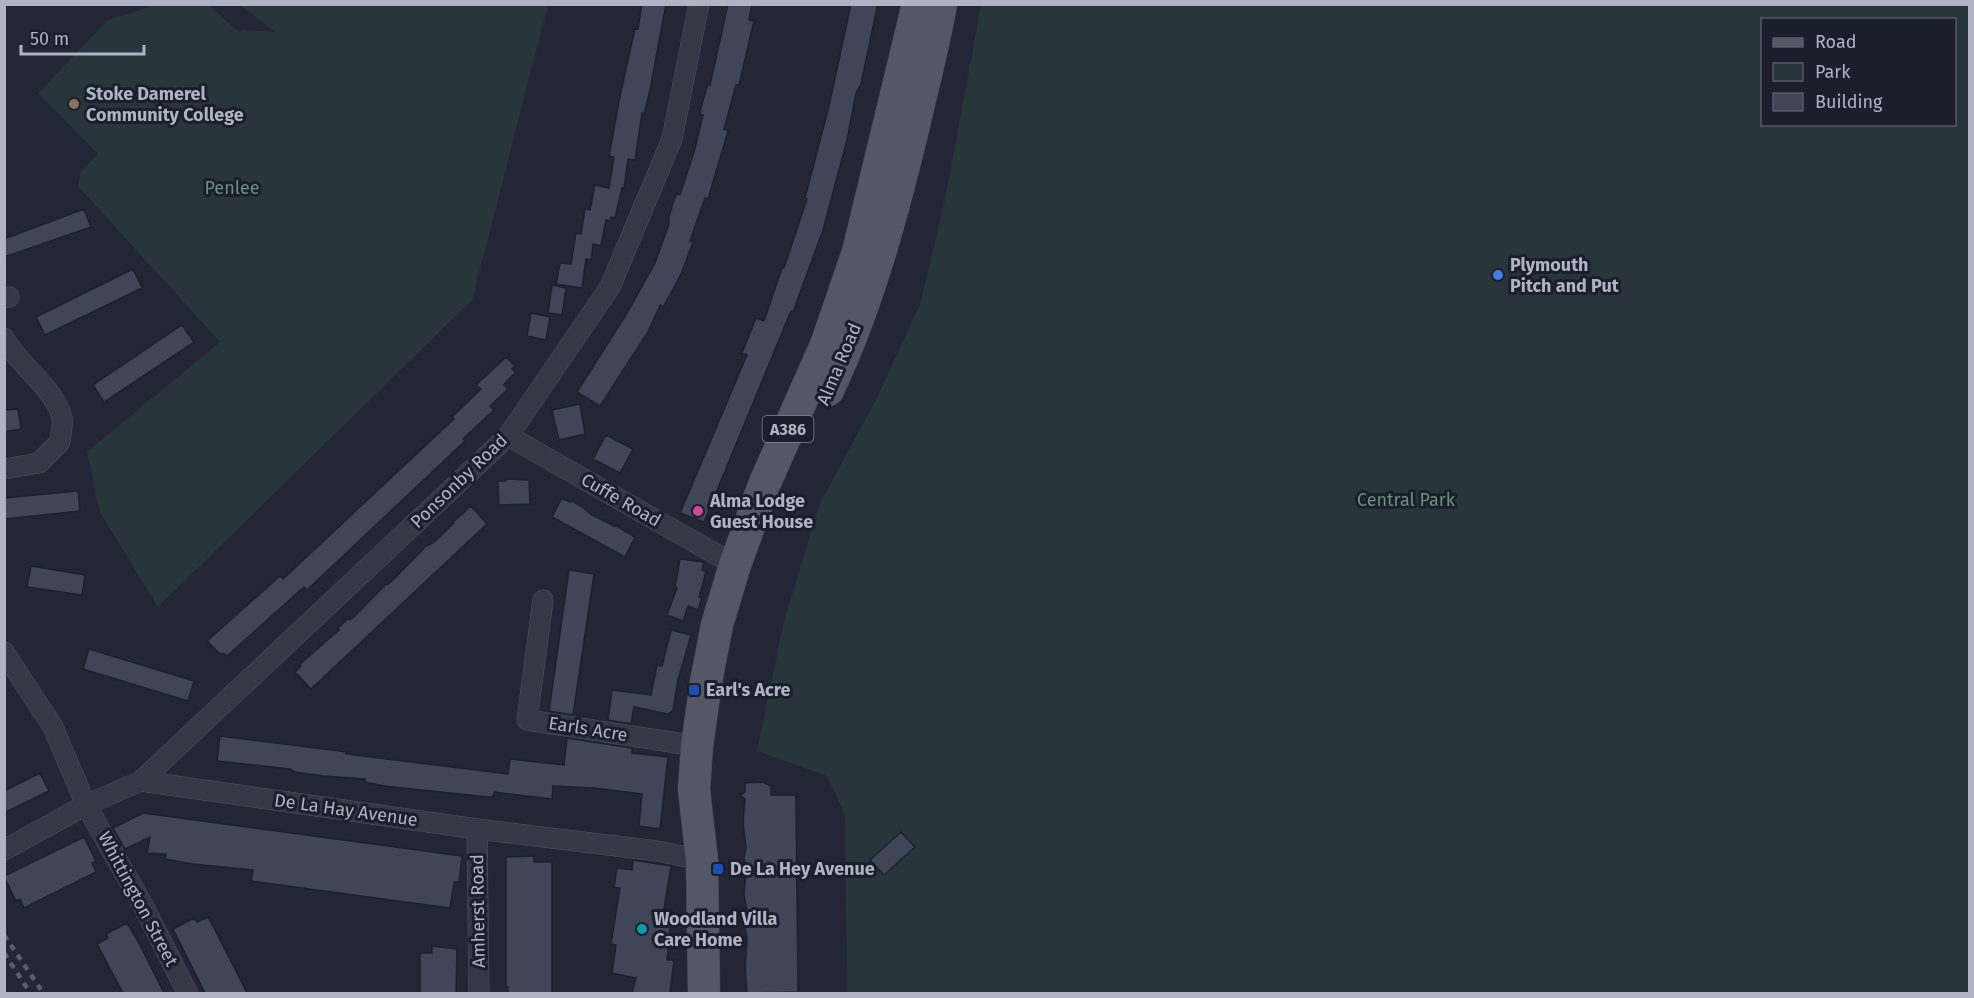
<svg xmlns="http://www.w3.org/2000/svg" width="1974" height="998" font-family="'Fira Sans',sans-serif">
  <rect width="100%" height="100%" fill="#222635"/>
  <path fill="#28363b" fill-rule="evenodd" d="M152,4L209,5L239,32L242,30L275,32L240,5H548L472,300L158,607L100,512L87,452L220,342L78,186L81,172L98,154L38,93L108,20L149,7Z
    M981,5H1969V993H847L845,815L827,776L757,751L784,621L820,503L877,398L921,302L947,190ZM1762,20H1954V124H1762Z"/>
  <path fill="#404558" stroke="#1d202d" stroke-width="1.5" d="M642,4H666L650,90L644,114L642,113L635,160L628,159L624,188H622L615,218L611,217L610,221L606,220L601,246L593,244L591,260L586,259L582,288L556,284L560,263L571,264L576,233L581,234L585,209L590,210L595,185L609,188L614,157L609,156L619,101L635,28L638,29Z
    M728,4H752L749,20L754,21L739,85H736L724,129L728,131L708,199L705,198L690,241L693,242L682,272L671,293L663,307L660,305L648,332L600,406L577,392L627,313L655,263L669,224V217L674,200L677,194L680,195L694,152L703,115L700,114L701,108L706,90L708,84L710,85Z
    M851,4H877V8L861,84L856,93L847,140L823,230L793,312L791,311L704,522L680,513L747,355L742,353L756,318L764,321L782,268H784L807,199L805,198L829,106Z
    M84,209L91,227L4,257V239Z
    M133,269L142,288L45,335L36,317Z
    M552,285L566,288L562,315L548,313Z
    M531,313L550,317L546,340L527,336Z
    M182,325L194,342L104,402L93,385Z
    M506,357L515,366L512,369L516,372L506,382L504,385L508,389L490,406L494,410L463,439L465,441L307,590L304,587L227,656L223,653L221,655L207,641L280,576L283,579L442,430L454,419L452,417L481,389L476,385Z
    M580,404L585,434L559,440L552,410Z
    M18,409L21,429L4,432V410Z
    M606,435L633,449L620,473L593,459Z
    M506,479L529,480L530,504L499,505L498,481H506Z
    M78,491L80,511L4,519V498Z
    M562,498L570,502V500L584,508L590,514L614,526L615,525L635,537L625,557L552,517Z
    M471,506L487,524L311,689L295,672L301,666L299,665L339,630L337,629L349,618L350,620L356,615L387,583L388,584L394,579L425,547L433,543L454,523L453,522Z
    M680,559L704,562L702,570L706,572L699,597L702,598L698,610L688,606L683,621L667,615L677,588L675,587Z
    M31,566L85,575L82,595L27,587Z
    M569,570L594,574L573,715L549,711Z
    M671,630L691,635L678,680L673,711L668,714L634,707L631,724L608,720L612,690L651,695L657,665L662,666Z
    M89,649L194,681L188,701L83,669Z
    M220,736L347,752L346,754L508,774L510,759L564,765L567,738L632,748V753L668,757L660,829L639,826L642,794L594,788L553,786L552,799L494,792L493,797H488L384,786L365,782V779L324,776L295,772L290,769L217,761Z
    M40,773L49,791L4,813V791Z
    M763,782L771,786V795H796L798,992L747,993L745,968L747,939L745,927L747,911L744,895L746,870L744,859L746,847L743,823L745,799L740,796L745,792V783Z
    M143,813L462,856L459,882H454L450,908L251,881L253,870L193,864L165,859L166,854L147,853L150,837L125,849L113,828Z
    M901,832L915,847L884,875L870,860Z
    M84,837L96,861L92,863L96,872L24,908L20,899L16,901L4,876Z
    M534,856V862H552V993H508V987H506V857Z
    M633,860L671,866L664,909L672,910L667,960H674L670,993H632L636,978L612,973L616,945L611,944L620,888L614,887L617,868L632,870Z
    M208,917L215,930L247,993H205L173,929L194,918L197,922Z
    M127,923L139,943L164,993H123L97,944L108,938L106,934Z
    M432,946L457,949L456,993H420V953H432Z"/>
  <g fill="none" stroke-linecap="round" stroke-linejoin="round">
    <defs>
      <path id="street" d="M4,298L9,297
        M4,338C18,365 56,389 62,418C63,425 61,434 60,442L39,463L4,469
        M508,436L735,565
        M543,600L527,720L697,746
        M4,652L53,727L86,805L144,907L188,994
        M141,781L508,436L610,287L672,139L699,4
        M477,829L479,994
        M4,850L86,805L141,781L477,829L657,851L702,860"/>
      <path id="primary" d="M828,390C868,306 892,216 914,125C923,85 934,45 941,4
        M704,994L702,860L694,790L697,746L706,682L717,625L735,565L764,485L826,345L858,252L918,4"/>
    </defs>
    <use href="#street" stroke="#505361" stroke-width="21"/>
    <use href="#primary" stroke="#3f4250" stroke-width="33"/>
    <use href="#street" stroke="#353946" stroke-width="20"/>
    <use href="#primary" stroke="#535766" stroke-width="32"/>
    <path stroke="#595e6f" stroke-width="4.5" stroke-dasharray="6 6" stroke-linecap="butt" d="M4,935L44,994
      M4,953L31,994"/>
  </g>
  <circle fill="#8d6e63" stroke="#1b1e2b" stroke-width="2" cx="74" cy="104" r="6"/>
  <circle fill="#3f7fe0" stroke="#1b1e2b" stroke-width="2" cx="1498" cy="275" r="6"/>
  <circle fill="#d1479c" stroke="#1b1e2b" stroke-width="2" cx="698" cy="511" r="6"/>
  <g fill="#1a4fb4" stroke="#1b1e2b" stroke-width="2">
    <rect x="688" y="684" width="12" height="12" rx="3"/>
    <rect x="712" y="863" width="12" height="12" rx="3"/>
  </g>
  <circle fill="#0f9aa8" stroke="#1b1e2b" stroke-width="2" cx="642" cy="929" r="6"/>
  <g text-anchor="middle" stroke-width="6" stroke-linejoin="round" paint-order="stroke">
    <rect fill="#1b1e2b" stroke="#838695" stroke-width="1.5" x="762.5" y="416" width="51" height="26" rx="4.5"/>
    <g font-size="16" font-weight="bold" fill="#b0b3c3">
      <text x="788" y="435">A386</text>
    </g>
    <g font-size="18" font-weight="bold" fill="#b0b3c3" stroke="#1b1e2b" text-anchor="start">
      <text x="86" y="100">Stoke Damerel<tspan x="86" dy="21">Community College</tspan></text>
      <text x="1510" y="271">Plymouth<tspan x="1510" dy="21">Pitch and Put</tspan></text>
      <text x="710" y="507">Alma Lodge<tspan x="710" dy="21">Guest House</tspan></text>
      <text x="706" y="696">Earl's Acre</text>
      <text x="730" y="875">De La Hey Avenue</text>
      <text x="654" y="925">Woodland Villa<tspan x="654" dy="21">Care Home</tspan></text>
    </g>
    <g font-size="18" fill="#69917b" stroke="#1b1e2b">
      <text x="232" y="194">Penlee</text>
      <text x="1406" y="506">Central Park</text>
    </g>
    <g font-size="18" fill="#b0b3c3" stroke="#1b1e2b">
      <text transform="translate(839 364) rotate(-67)" y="6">Alma Road</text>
      <text transform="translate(459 481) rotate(-44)" y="6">Ponsonby Road</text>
      <text transform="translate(621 500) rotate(30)" y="6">Cuffe Road</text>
      <text transform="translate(588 729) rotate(9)" y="6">Earls Acre</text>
      <text transform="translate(346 810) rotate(8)" y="6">De La Hay Avenue</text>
      <text transform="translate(138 899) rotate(62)" y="6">Whittington Street</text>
      <text transform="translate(478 911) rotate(-91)" y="6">Amherst Road</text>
    </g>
  </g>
  <rect width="1974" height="998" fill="none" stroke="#b0b3c3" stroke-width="12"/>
  <rect x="1761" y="18" width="195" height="108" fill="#1b1e2b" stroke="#575a68" stroke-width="1.5"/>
  <rect x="1773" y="38" width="30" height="9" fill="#535766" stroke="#575a68" stroke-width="1.5"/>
  <text x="1815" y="48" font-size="18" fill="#b0b3c3">Road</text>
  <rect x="1773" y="63" width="30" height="18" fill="#28363b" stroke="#575a68" stroke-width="1.5"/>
  <text x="1815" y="78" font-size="18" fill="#b0b3c3">Park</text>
  <rect x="1773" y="93" width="30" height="18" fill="#404558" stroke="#575a68" stroke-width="1.5"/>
  <text x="1815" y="108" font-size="18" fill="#b0b3c3">Building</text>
  <path d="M21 45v9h123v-9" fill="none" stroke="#b0b3c3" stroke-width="3"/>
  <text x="30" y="45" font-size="18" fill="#b0b3c3" stroke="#1b1e2b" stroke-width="4.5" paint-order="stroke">50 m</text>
</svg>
